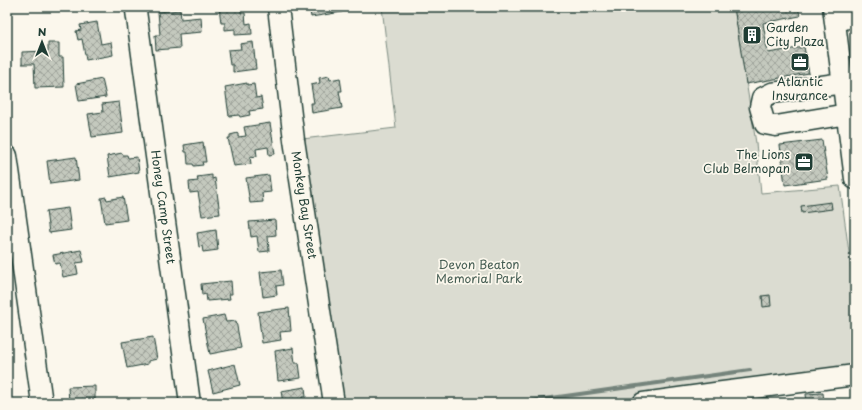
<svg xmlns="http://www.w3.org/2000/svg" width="862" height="410" font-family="'Playpen Sans',sans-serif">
  <defs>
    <pattern id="building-cross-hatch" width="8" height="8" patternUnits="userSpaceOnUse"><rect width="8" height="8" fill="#c4c9be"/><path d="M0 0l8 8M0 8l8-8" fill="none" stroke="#9fa49b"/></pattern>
  </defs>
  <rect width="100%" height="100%" fill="#fbf7ec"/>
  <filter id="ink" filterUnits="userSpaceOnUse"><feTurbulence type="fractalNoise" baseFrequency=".025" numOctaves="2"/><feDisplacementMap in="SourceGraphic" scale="8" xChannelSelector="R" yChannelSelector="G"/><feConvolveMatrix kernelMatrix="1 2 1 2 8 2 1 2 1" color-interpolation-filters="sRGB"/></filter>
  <g filter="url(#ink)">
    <path fill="#dbdcd1" stroke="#7d8c82" d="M382,7H734L756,143L761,193L840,186L855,297V375L643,403H334L294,140L396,128Z"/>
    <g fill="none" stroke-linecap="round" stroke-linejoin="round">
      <path stroke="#74847b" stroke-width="4" d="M516,403L750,370"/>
    </g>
    <path fill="url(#building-cross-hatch)" stroke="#1f3d34" d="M219,7H241V13H245L246,24L251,23L252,34L235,35V29L225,30V23H221Z
      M309,7H342V12L311,17Z
      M734,7H798L800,16L763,23L768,53L804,47L809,73L746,84Z
      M180,10L181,19L201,17L202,32L179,34L180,48L156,50L155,35H160L158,12Z
      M97,22L101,44L111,42L113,55L86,60L82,39L78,40L76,31L81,30L80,25Z
      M253,42L256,69L233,72V65H230L228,50L241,49L240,44Z
      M48,43H59V57H63L64,87L35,88L34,64H22V52L48,51Z
      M329,76L330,80L340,78L342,91H339L342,108L312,113L311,103H314L311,85L320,83L319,78Z
      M102,79L106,97L79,101L76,84Z
      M247,83V85L254,84L256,98L261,97L263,109L249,111L250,115L240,117L239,115L229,116L225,87Z
      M119,102L123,133L92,137L88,114L103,112L102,104Z
      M270,123L275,154L269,155L268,147L256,149L257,156L250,157L251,164L234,166L228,138H230V135L238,133V137L246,136L244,127Z
      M822,140L828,179L785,185L780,145Z
      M203,142L206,162H202L203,165L194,166L193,164H188L187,152H185L184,145Z
      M122,153L123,155H127L128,158L137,157L139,172L110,177L107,156Z
      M76,157L79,180L50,184L47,161Z
      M212,175V179L215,178L220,214L202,216L198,192L190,193L189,182L198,181L197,177Z
      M269,175L271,192L262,193L263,202L250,203L246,178Z
      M106,197L107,200L123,197L127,220L105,223L101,198Z
      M831,202L832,209L802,213L801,206Z
      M68,208L71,230L49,233L46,211Z
      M275,220L276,235L268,236L269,251L259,252L257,236L251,237L249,222Z
      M216,230L218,250L203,252L202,246L199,247L197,233Z
      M81,250L84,262L76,263L78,274L63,277L60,263L55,264L53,255Z
      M281,270L283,285L276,286L277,295L263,297L260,272Z
      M231,281L232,294H229L230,299L207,301L206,294L202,295L201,284Z
      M770,295L771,306L763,307L762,296Z
      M289,308L291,331L280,332L281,340L262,343L258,312Z
      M224,315L226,322L236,321L241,348L210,354L203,319Z
      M153,337L157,359L148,361V364L127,368L122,342Z
      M293,348L295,363H299L301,378L278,381L275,351Z
      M235,364L240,385L213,392L208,371Z
      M95,386V403H69L68,387Z
      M305,387L306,397H302L303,403H283L281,391Z
      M823,393L824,403H807L806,394Z"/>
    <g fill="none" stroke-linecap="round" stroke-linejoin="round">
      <defs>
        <path id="minor" d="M278,7L294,140L334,403
          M833,7L855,179
          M136,11L190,403
          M835,20L855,17
          M843,83L772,93L762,98L760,107L765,124L776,126L847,114
          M7,156L42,403
          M643,403L715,393L855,375"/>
      </defs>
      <use href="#minor" stroke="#1f3d34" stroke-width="23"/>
      <use href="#minor" stroke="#fbf7ec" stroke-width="20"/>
    </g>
  </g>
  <defs>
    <symbol id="building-square" viewBox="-11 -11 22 22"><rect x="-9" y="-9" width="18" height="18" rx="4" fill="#1f3d34" stroke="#fbf7ec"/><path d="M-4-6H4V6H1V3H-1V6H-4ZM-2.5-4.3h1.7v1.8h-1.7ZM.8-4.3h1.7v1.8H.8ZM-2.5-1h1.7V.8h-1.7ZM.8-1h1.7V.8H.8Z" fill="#fff"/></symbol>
    <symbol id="office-square" viewBox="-11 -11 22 22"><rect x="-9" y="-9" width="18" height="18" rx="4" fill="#1f3d34" stroke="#fbf7ec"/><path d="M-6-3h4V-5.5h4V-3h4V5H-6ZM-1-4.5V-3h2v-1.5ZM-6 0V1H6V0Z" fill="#fff"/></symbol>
  </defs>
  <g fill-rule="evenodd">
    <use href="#building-square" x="741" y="24" width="22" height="22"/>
    <use href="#office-square" x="789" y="51" width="22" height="22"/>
    <use href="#office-square" x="793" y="151" width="22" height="22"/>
  </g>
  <g text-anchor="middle" stroke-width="3.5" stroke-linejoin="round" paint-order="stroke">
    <g font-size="12" fill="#1f3d34" stroke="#fbf7ec" text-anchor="start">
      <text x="766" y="32">Garden<tspan x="766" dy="14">City Plaza</tspan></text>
      <text x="800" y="86" text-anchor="middle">Atlantic<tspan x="800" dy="14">Insurance</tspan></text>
      <text x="790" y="159" text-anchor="end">The Lions<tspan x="790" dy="14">Club Belmopan</tspan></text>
    </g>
    <g font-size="12" fill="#1f3d34" stroke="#fbf7ec">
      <text transform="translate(304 205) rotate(81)" y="4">Monkey Bay Street</text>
      <text transform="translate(163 207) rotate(82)" y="4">Honey Camp Street</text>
    </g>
    <g font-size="12" fill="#455d53" stroke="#fbf7ec">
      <text x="479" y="269">Devon Beaton<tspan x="479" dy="14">Memorial Park</tspan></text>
    </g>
  </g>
  <rect width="862" height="410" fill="none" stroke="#fbf7ec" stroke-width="24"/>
  <rect x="12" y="12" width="838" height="386" fill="none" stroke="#1f3d34" stroke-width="1.5" filter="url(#ink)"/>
  <g transform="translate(42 42)" stroke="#fbf7ec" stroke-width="3" paint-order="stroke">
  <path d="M0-3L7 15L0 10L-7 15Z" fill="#1f3d34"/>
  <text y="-6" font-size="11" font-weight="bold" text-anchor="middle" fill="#1f3d34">N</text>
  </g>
</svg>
